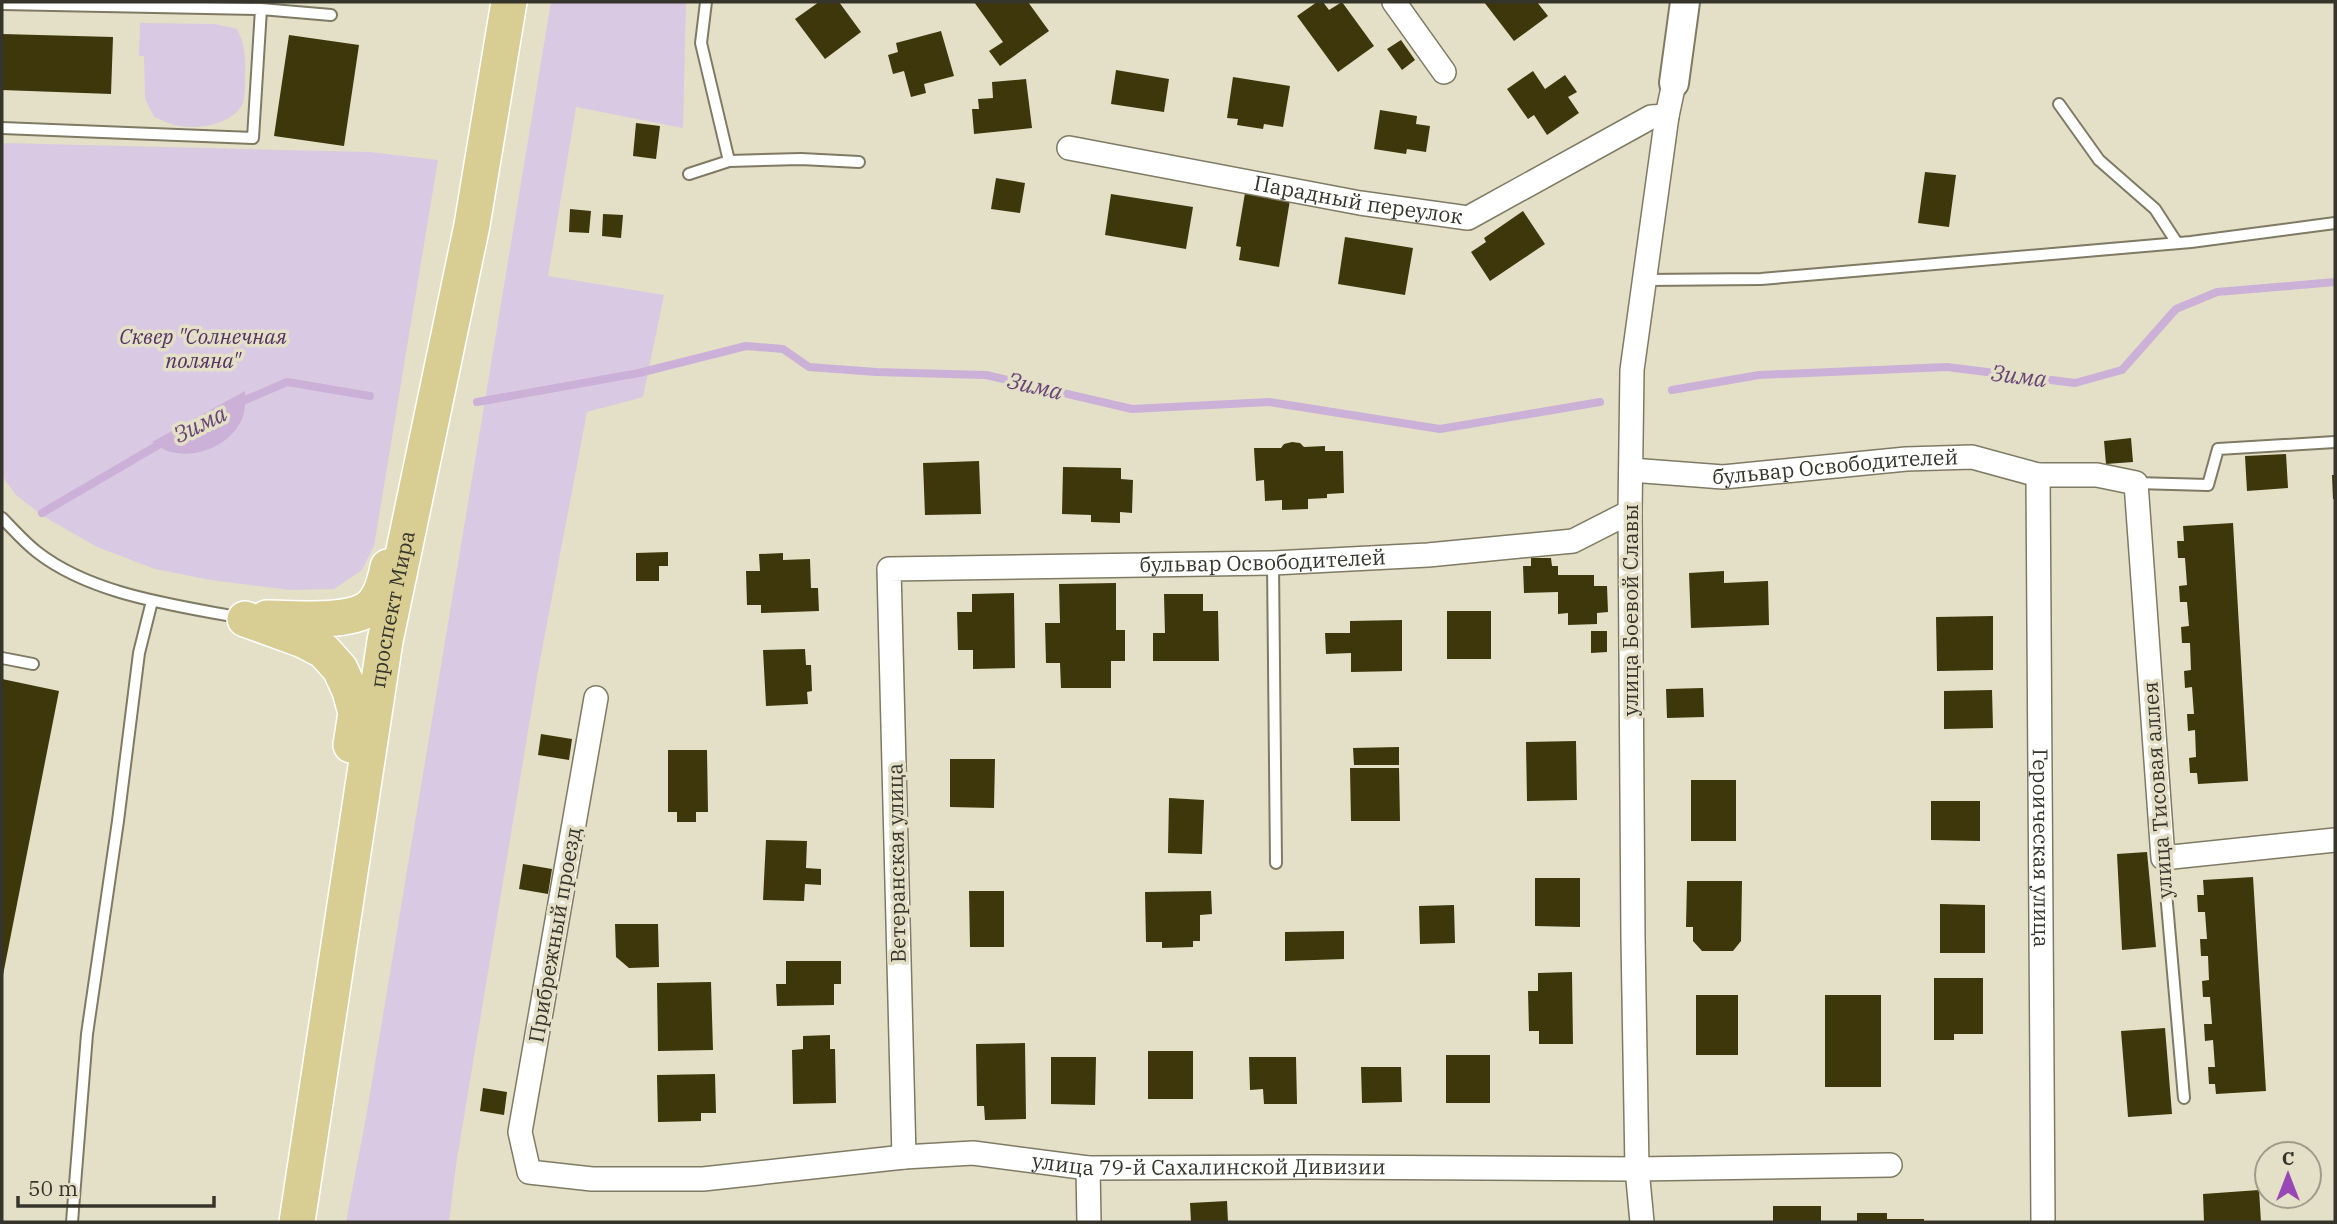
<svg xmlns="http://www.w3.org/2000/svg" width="2337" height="1224" font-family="'IBM Plex Serif',serif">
  <rect width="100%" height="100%" fill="#e4e0c7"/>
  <path fill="#dac9e2" d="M551,2H686L683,128L576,107L548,276L664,295L643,397L587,412L538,671L456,1165L449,1222H346L367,1112Z
    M140,23L215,24L237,29C245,45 246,58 245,76C245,86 246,101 240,108C227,126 195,130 174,125C167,123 160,119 154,117L145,99L144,56H139Z
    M2,143L370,152L438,160L374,546L362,570L334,589L290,590L211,580L155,569L97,547L43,516L16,495L2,476Z"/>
  <path fill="#cbb0d7" d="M245,391C245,399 246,410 242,419C231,444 199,459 171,452C165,451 158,445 152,442Z"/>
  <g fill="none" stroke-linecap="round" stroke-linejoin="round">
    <path stroke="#cbb0d7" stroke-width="8" d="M1672,390L1759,375L1947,367L2075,383L2122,370L2176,309L2217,292L2335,282
      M477,402L639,373L746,346L783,349L809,367L876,372L986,375L1132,409L1269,402L1440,429L1600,402
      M236,404L287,382L370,396
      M42,513L165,441"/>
  </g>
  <path fill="#3e370b" d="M819,2H839L861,32L825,59L795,19Z
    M974,2H1028L1049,31L1000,66L989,51L1003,42Z
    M1317,2H1323L1329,10L1342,2L1374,46L1338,72L1297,16Z
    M1484,2H1537L1548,16L1514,41Z
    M941,31L954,76L924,84L926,93L911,97L904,71L893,74L888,55L898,52L896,43Z
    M2,34L113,37L111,94L2,90Z
    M289,35L359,45L344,146L274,136Z
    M1401,40L1415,60L1402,70L1387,49Z
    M1116,70L1169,79L1164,112L1111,104Z
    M1533,71L1545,89L1565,75L1577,92L1568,97L1579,113L1547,135L1534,115L1528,119L1507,89Z
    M1233,77L1290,86L1283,127L1264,124L1263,129L1237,125L1238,119L1227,118Z
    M1026,79L1032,128L974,134L972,109H979L978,99L993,98L992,82Z
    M1380,110L1417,116L1416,124L1430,126L1426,152L1407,149L1406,154L1374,149Z
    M636,123L660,126L656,159L633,156Z
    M1925,172L1956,175L1949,227L1918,223Z
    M996,178L1025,183L1020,213L991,209Z
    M1245,193L1290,200L1279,267L1239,260L1241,247L1236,246Z
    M1111,194L1193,207L1186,249L1105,235Z
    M570,209L591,211L589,233L569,232Z
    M1523,211L1545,244L1490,281L1471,252L1486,242L1484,238Z
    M603,214L623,215L621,238L602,236Z
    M1345,237L1413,248L1405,295L1338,284Z
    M2131,438L2133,462L2106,464L2104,441Z
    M1292,442L1300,443L1304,447L1325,446V451H1343L1344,493L1327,494V498L1308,499V509L1282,510V500L1265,501L1264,480L1256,481L1254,448H1281L1284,444Z
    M2286,454L2288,488L2247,491L2245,456Z
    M979,461L981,514L925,515L923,463Z
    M1063,467L1121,468V479L1133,480L1132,513L1120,512V523L1091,522V515L1062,514Z
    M2332,475H2335V499H2333Z
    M2233,523L2248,781L2198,784L2197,773H2190L2189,758L2196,757L2195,730L2188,731L2187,714H2194L2192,687L2185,688L2184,671L2191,670L2190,643H2182L2181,627L2189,626L2187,602H2180L2179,586L2187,585L2185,558H2178L2177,541H2184L2183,526Z
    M668,552V566H659V581H636V553Z
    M783,553V560L810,559L811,588H818L819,611L761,613V605H747L746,571H760L759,554Z
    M1531,558H1551L1552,566H1558V575H1594V586H1607L1608,612L1597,613V624L1568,625V613L1558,614V592L1524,593L1523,566H1531Z
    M1724,571V583L1768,581L1769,625L1691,628L1689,573Z
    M1116,583V630H1125V661H1111V688H1061L1060,663H1046L1045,623H1060L1059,584Z
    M1014,593L1015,668L973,669V650H958L957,612H972V594Z
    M1164,594H1203V611H1218L1219,661H1153V633H1165Z
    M1447,611H1491V659H1447Z
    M1993,616V670L1937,671L1936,617Z
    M1402,620V671L1351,672V653L1326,654L1325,633H1350V621Z
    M1591,631H1607V652L1591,653Z
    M805,649L806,665H811L812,691L807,692L808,704L766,706L763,650Z
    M2,679L59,691L3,975H2Z
    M1703,688L1704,717L1667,718L1666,689Z
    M1992,690L1993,728L1944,729V691Z
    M541,734L572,739L569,760L538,755Z
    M1576,741L1577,800L1527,801L1526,742Z
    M1399,747V765H1354L1353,748Z
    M668,750H707L708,812H696V822H677V812H668Z
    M950,759H995L994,808L950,807Z
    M1350,768H1399L1400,821H1351Z
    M1691,780H1736V841H1691Z
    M1169,798L1204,800L1202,854L1168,853Z
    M1931,801H1980V841L1931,840Z
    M766,840L807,841L806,868L821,869V885L805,884L804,901L763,900Z
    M2147,852L2156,947L2122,950L2117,854Z
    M523,864L552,869L548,894L519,889Z
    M2253,877L2266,1091L2216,1094L2215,1084H2209L2208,1067H2215L2213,1040L2205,1041L2204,1024H2212L2210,997H2203L2202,981L2209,980L2208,956H2201L2200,939H2207L2205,912H2198L2197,895H2204L2203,880Z
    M1535,878H1580V927L1535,926Z
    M1687,881H1742L1741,941L1733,951H1702L1693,941V927H1686Z
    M969,891H1004V947H970Z
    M1211,891L1212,914L1200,915V941H1193V947L1162,948V942H1146L1145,892Z
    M1940,904L1985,905V953H1940Z
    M1454,905L1455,943L1420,944L1419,906Z
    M615,924H658L659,967L629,968L616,957Z
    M1344,931V959L1285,961V932Z
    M786,961H841V984H834V1005L777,1006L776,984H786Z
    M1572,972L1573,1044H1539V1031H1529L1528,991H1538V973Z
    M1934,978H1983V1034H1954V1040H1934Z
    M711,982L713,1050L658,1051L657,983Z
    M1696,995H1738V1055H1696Z
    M1825,995H1881V1087H1825Z
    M2165,1028L2172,1114L2128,1117L2121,1031Z
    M830,1035V1049H835L836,1103L793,1104L792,1050L803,1049V1036Z
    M1025,1043L1026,1119L985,1120L984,1106H977L976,1044Z
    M1148,1051H1193V1099H1148Z
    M1446,1055H1490V1103H1446Z
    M1051,1057H1096L1095,1105L1051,1104Z
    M1249,1057H1296L1297,1104H1264L1263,1089L1250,1090Z
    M1361,1067H1401L1402,1102L1362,1103Z
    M715,1074L716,1113H701V1121L658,1122L657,1075Z
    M483,1088L507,1092L504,1115L480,1111Z
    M2259,1190L2261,1222H2204L2203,1194Z
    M1227,1201L1228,1222H1191L1190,1203Z
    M1773,1206H1821V1222H1773Z
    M1857,1213H1887V1219H1924V1222H1857Z"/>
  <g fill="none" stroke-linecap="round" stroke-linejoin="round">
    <defs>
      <path id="service" d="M2,4L261,9L331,15
        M2059,104L2099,160L2155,209L2177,243
        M2,128L253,138L261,9
        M729,161L801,159L859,162
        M689,174L729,161L701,43L706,2
        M1644,280L1761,279L2191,242L2335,223
        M2136,483L2208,485L2218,449L2335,442
        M2,518C13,529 24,542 37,552C92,595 175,605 242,618
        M1273,563L1276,863
        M2,658L33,664
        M2163,858L2184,1098
        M72,1222L87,1034L118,821L139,653L152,601"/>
      <g id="minor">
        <path d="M1394,2L1444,72"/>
        <path id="s1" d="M1069,148L1360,203L1468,218L1651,117L1667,116"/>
        <path id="s2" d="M1631,470L1723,477L1906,459L1972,457L2038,475H2097L2136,483L2163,858L2335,840"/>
        <path id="s3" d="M2038,475L2043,1222"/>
        <path id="s4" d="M596,698L520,1132L529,1172L592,1179H703L904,1157L973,1153L1088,1168L1313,1167L1637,1169L1890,1165"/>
        <path id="s5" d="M904,1157L889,569L1273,563L1428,555L1573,541L1630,512"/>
        <path d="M1088,1168L1089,1222"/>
        <path d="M1642,1222L1637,1169L1633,938L1630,512L1632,370L1667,116L1674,83"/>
      </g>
      <path id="tertiary" d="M1674,83L1685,2"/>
      <g id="primary">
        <path d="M267,618C293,618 345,623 366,610C380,602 385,582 388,567"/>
        <path d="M245,619L303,640L324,651L340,669L350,691L356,713L351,745"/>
        <path id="s6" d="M297,1222L385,641L472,225L509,2"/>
      </g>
    </defs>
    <use href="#service" stroke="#7e7a64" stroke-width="14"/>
    <use href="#minor" stroke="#7e7a64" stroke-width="26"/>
    <use href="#tertiary" stroke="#7e7a64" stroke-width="32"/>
    <use href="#primary" stroke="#fff" stroke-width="38"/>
    <use href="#service" stroke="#fff" stroke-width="10"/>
    <use href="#minor" stroke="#fff" stroke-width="23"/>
    <use href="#tertiary" stroke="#fff" stroke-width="28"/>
    <use href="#primary" stroke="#d8ce94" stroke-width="35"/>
  </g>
  <g text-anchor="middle" stroke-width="7" stroke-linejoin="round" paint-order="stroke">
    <g font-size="21" fill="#36352b" stroke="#e4e0c7">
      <text dy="7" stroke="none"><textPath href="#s1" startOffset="294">Парадный переулок</textPath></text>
      <text dy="7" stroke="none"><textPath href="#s2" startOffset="205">бульвар Освободителей</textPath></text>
      <text dy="7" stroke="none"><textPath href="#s5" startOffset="962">бульвар Освободителей</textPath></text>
      <text dy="7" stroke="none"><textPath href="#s6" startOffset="620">проспект Мира</textPath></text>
      <text transform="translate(1631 610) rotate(-90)" y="7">улица Боевой Славы</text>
      <text transform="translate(2158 790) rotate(-94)" y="7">улица Тисовая аллея</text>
      <text dy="7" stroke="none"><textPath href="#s3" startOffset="373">Героическая улица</textPath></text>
      <text transform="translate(897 863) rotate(-91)" y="7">Ветеранская улица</text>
      <text transform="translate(555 935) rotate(-80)" y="7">Прибрежный проезд</text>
      <text dy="7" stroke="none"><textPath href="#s4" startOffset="1164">улица 79-й Сахалинской Дивизии</textPath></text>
    </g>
    <g font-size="21" font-style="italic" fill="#553264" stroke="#e4e0c7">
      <text x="203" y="344">Сквер "Солнечная<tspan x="203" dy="24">поляна"</tspan></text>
    </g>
    <g font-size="23" font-style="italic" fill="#684477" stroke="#e4e0c7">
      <text transform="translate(2019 376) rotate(7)" y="8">Зима</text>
      <text transform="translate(1035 386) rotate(13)" y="8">Зима</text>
      <text transform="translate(200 424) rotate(-26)" y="8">Зима</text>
    </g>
  </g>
  <rect width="2337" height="1224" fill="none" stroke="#36352b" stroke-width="7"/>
  <g transform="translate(2288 1175)"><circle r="33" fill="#e4e0c7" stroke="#9e9c89" stroke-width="2"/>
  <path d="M0-5L12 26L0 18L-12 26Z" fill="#9847b6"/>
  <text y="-10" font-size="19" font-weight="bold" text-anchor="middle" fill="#36352b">С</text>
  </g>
  <path d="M18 1196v10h196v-10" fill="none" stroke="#36352b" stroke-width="3.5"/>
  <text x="28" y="1196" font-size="21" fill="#36352b" stroke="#e4e0c7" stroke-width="5" paint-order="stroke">50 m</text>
</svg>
